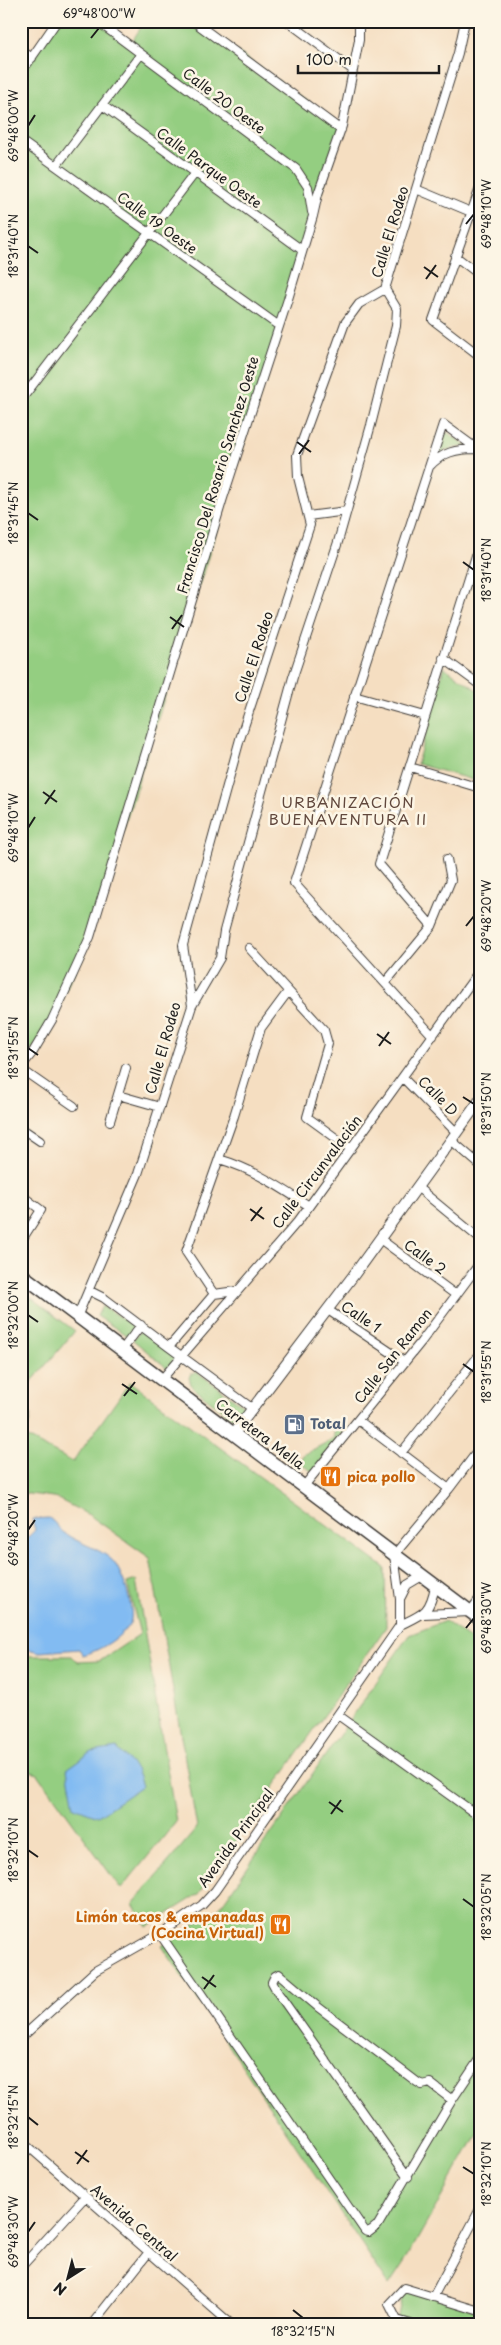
<svg xmlns="http://www.w3.org/2000/svg" width="501" height="2345" font-family="'Playpen Sans',sans-serif">
  <rect width="100%" height="100%" fill="#fcf5e5"/>
  <filter id="ink" filterUnits="userSpaceOnUse"><feTurbulence type="fractalNoise" baseFrequency=".02" numOctaves="2"/><feDisplacementMap in="SourceGraphic" scale="10" xChannelSelector="R" yChannelSelector="G"/><feConvolveMatrix kernelMatrix="1 2 1 2 8 2 1 2 1" color-interpolation-filters="sRGB"/></filter>
  <filter id="wash" filterUnits="userSpaceOnUse"><feTurbulence type="fractalNoise" baseFrequency=".0096" numOctaves="4" result="noise"/><feDisplacementMap in="SourceGraphic" scale="20" xChannelSelector="R" yChannelSelector="G"/><feGaussianBlur stdDeviation="1.12" result="paint"/><feColorMatrix in="noise" values="0 0 0 0 0 0 0 0 0 0 0 0 0 0 0 0 0 1.4 0 .05"/><feComposite in="paint" operator="in"/></filter>
  <g filter="url(#wash)">
    <rect width="100%" height="100%" fill="#f5dec1"/>
    <path fill="#94ce81" stroke="#58754e" d="M57,21H97L129,46L145,21H194L342,126L90,937L52,1020L21,1066V50L32,58Z
      M443,430L469,447C456,446 442,450 433,459Z
      M444,667L480,692V782L417,764Z
      M26,1294L75,1331L21,1394V1302Z
      M102,1306L136,1327L129,1337L97,1316Z
      M141,1330L176,1358L167,1368L133,1340Z
      M197,1372L245,1407L235,1420L192,1387L189,1378L191,1374Z
      M130,1382L385,1568L386,1627L199,1894L147,1927L133,1904L197,1828L150,1558L89,1515L54,1497L21,1493V1406L31,1415L26,1437L73,1462Z
      M336,1424L344,1430L313,1472L299,1462L303,1455L333,1439Z
      M136,1580L176,1822L121,1889L38,1774L21,1769V1651L30,1656H72L78,1662L100,1661L140,1634L127,1583Z
      M445,1621L480,1646V2129L408,2256L389,2285L162,1946L220,1907L409,1635Z
      M404,2288L480,2311V2324H411L397,2320Z"/>
    <path fill="#82bbf2" stroke="#4f6c87" d="M49,1518C55,1522 58,1528 63,1532C78,1544 99,1547 113,1561C122,1571 136,1611 130,1623C121,1638 99,1651 83,1655L79,1649L40,1652L23,1648L21,1640V1544L35,1530L32,1519Z
      M117,1748L136,1769L142,1786L98,1816L74,1807L67,1769L91,1752Z"/>
  </g>
  <g filter="url(#ink)">
    <g fill="none" stroke-linecap="round" stroke-linejoin="round">
      <defs>
        <path id="minor" d="M97,21L296,169L308,187L312,212
          M193,21L341,130
          M287,21L353,70
          M21,50L32,58
          M21,73L57,21
          M102,105L302,250
          M21,141L279,326
          M56,166L141,54
          M480,188L433,320L480,356
          M416,189L471,212L480,218
          M455,256L480,275
          M21,400L195,173
          M429,467C442,452 457,449 476,449
          M308,516L347,511
          M443,658L480,685
          M354,696L425,716
          M410,767L480,788
          M432,926L379,864L480,543
          M249,948L324,1030L328,1044L307,1117L351,1149
          M385,983L432,926L451,880L447,859
          M192,1006L220,958L224,931L293,677L338,542L371,425L396,326L397,309L385,289
          M433,1036L294,883L443,424L480,451
          M21,1067L33,1052L52,1020L90,937L223,498L288,299L313,216L318,194L342,126L359,40V21
          M21,1069L74,1106
          M403,1078L456,1132
          M118,1095L160,1107
          M110,1121L126,1068
          M21,1128L40,1141
          M451,1140L480,1165
          M219,1159C253,1169 280,1187 309,1206
          M417,1187L480,1239
          M21,1195L41,1210L21,1241
          M380,1239L456,1295
          M90,1291L104,1298L169,1347
          M236,1291L214,1294L169,1347L253,1409
          M214,1294L186,1252L234,1116L261,1028L287,993
          M328,1310L405,1362
          M77,1317L138,1174L192,1006L183,945L240,739L310,525L298,477L297,455L345,323L359,304L385,289L458,53L465,21
          M122,1350L141,1325
          M161,1380L299,1220L480,970
          M358,1420L449,1489
          M401,1453L480,1354
          M304,1486L421,1342L480,1263
          M401,1597L407,1585L422,1576
          M423,1614L470,1612L480,1598
          M400,1625V1599L394,1555L449,1489L480,1448
          M338,1715L480,1817
          M160,1934L365,2231L369,2232L378,2225L452,2100
          M21,2038L95,1971L160,1934L202,1905L215,1891L400,1625C423,1614 430,1613 435,1586
          M21,2140L231,2324
          M408,2177L278,1993L272,1982L275,1976L279,1974L318,2007L417,2082L422,2085L430,2083L452,2100L480,2058
          M21,2267L85,2197
          M433,2297L480,2209
          M92,2324L149,2252
          M411,2324L397,2320L389,2304L404,2288L480,2311"/>
        <path id="tertiary" d="M234,1433L353,1276L480,1100"/>
        <path id="primary" d="M21,1274L480,1619"/>
      </defs>
      <use href="#minor" stroke="#3d3935" stroke-width="10"/>
      <use href="#tertiary" stroke="#3d3935" stroke-width="12"/>
      <use href="#primary" stroke="#3d3935" stroke-width="15"/>
      <use href="#minor" stroke="#fff" stroke-width="8"/>
      <use href="#tertiary" stroke="#fff" stroke-width="10"/>
      <use href="#primary" stroke="#fff" stroke-width="12"/>
    </g>
  </g>
  <path fill="none" stroke="#1c1c1c" stroke-width="2" d="M91,38L99,28M28,126L35,115M466,224L474,214M28,246L38,253M424,267L438,277M426,279L436,265M297,442L311,452M299,454L309,440M28,513L38,520M463,562L474,570M170,617L184,627M172,629L182,615M43,792L57,802M45,804L55,790M28,828L35,817M466,926L474,916M377,1034L391,1044M379,1046L389,1032M28,1048L38,1055M463,1097L474,1104M250,1209L264,1219M251,1221L262,1207M28,1315L38,1322M463,1364L474,1372M122,1384L137,1394M124,1396L135,1382M28,1530L35,1520M466,1628L474,1618M329,1802L343,1812M331,1814L341,1800M28,1850L38,1857M463,1899L474,1907M202,1977L216,1987M204,1989L214,1975M28,2117L38,2125M75,2152L89,2162M77,2164L87,2150M463,2167L474,2174M28,2232L35,2222M293,2310L303,2318"/>
  <defs>
    <symbol id="fuel-square" viewBox="-11 -11 22 22"><rect x="-9" y="-9" width="18" height="18" rx="4" fill="#5c6f8a" stroke="#fcf5e5"/><path d="M-5.5-6h7V0h2V4h1.3V-2.5L3-4.5l.8-.8L6-3V5H2.5V1h-1V6h-7ZM-4.2-4.7v3.2H.2V-4.7Z" fill="#fff"/></symbol>
    <symbol id="restaurant-square" viewBox="-11 -11 22 22"><rect x="-9" y="-9" width="18" height="18" rx="4" fill="#e8710a" stroke="#fcf5e5"/><path d="M-5-6h1v4h1v-4h1v4h1v-4h1v5L-1.5 .5V6h-2V.5L-5-1ZM5-6V6H3V1.5H1.5Q1.5-4 5-6Z" fill="#fff"/></symbol>
  </defs>
  <g fill-rule="evenodd">
    <use href="#fuel-square" x="282" y="1412" width="25" height="25"/>
    <use href="#restaurant-square" x="318" y="1464" width="25" height="25"/>
    <use href="#restaurant-square" x="268" y="1912" width="25" height="25"/>
  </g>
  <g text-anchor="middle" stroke-width="5" stroke-linejoin="round" paint-order="stroke">
    <g font-size="14" fill="#1c1c1c" stroke="#fcf5e5">
      <text transform="translate(224 101) rotate(37)" y="5">Calle 20 Oeste</text>
      <text transform="translate(209 168) rotate(36)" y="5">Calle Parque Oeste</text>
      <text transform="translate(157 223) rotate(36)" y="5">Calle 19 Oeste</text>
      <text transform="translate(390 232) rotate(-73)" y="5">Calle El Rodeo</text>
      <text transform="translate(218 475) rotate(-73)" y="5">Francisco Del Rosario Sanchez Oeste</text>
      <text transform="translate(254 657) rotate(-72)" y="5">Calle El Rodeo</text>
      <text transform="translate(163 1048) rotate(-74)" y="5">Calle El Rodeo</text>
      <text transform="translate(438 1096) rotate(45)" y="5">Calle D</text>
      <text transform="translate(317 1172) rotate(-53)" y="5">Calle Circunvalación</text>
      <text transform="translate(425 1257) rotate(36)" y="5">Calle 2</text>
      <text transform="translate(361 1317) rotate(34)" y="5">Calle 1</text>
      <text transform="translate(393 1356) rotate(-52)" y="5">Calle San Ramon</text>
      <text transform="translate(260 1434) rotate(37)" y="5">Carretera Mella</text>
      <text transform="translate(236 1838) rotate(-54)" y="5">Avenida Principal</text>
      <text transform="translate(134 2223) rotate(41)" y="5">Avenida Central</text>
    </g>
    <g font-size="14" font-weight="bold" fill="#4e5e75" stroke="#fcf5e5" text-anchor="start">
      <text x="310" y="1429">Total</text>
    </g>
    <g font-size="14" font-weight="bold" fill="#c56008" stroke="#fcf5e5" text-anchor="start">
      <text x="347" y="1482">pica pollo</text>
      <text x="264" y="1922" text-anchor="end">Limón tacos &amp; empanadas<tspan x="264" dy="16">(Cocina Virtual)</tspan></text>
    </g>
    <g font-size="15" letter-spacing="1" fill="#61483d" stroke="#fcf5e5">
      <text x="348" y="808">URBANIZACIÓN<tspan x="348" dy="17">BUENAVENTURA II</tspan></text>
    </g>
  </g>
  <rect width="501" height="2345" fill="none" stroke="#fcf5e5" stroke-width="55"/>
  <g transform="translate(68 2278) rotate(216)" stroke="#fcf5e5" stroke-width="4" paint-order="stroke">
  <path d="M0-4L9 19L0 12L-9 19Z" fill="#1c1c1c"/>
  <text y="-8" font-size="14" font-weight="bold" text-anchor="middle" fill="#1c1c1c">N</text>
  </g>
  <path d="M298 65v8h141v-8" fill="none" stroke="#1c1c1c" stroke-width="2.5"/>
  <text x="306" y="65" font-size="15" fill="#1c1c1c" stroke="#fcf5e5" stroke-width="4" paint-order="stroke">100 m</text>
  <rect x="28" y="28" width="446" height="2290" fill="none" stroke="#1c1c1c" stroke-width="2"/>
  <g font-size="12" text-anchor="middle" fill="#1c1c1c">
    <text x="99" y="18">69°48'00"W</text>
    <text transform="translate(14 126) rotate(-90)" y="4">69°48'00"W</text>
    <text transform="translate(487 214) rotate(-90)" y="4">69°48'10"W</text>
    <text transform="translate(14 246) rotate(-90)" y="4">18°31'40"N</text>
    <text transform="translate(14 513) rotate(-90)" y="4">18°31'45"N</text>
    <text transform="translate(487 570) rotate(-90)" y="4">18°31'40"N</text>
    <text transform="translate(14 828) rotate(-90)" y="4">69°48'10"W</text>
    <text transform="translate(487 916) rotate(-90)" y="4">69°48'20"W</text>
    <text transform="translate(14 1048) rotate(-90)" y="4">18°31'55"N</text>
    <text transform="translate(487 1104) rotate(-90)" y="4">18°31'50"N</text>
    <text transform="translate(14 1315) rotate(-90)" y="4">18°32'00"N</text>
    <text transform="translate(487 1372) rotate(-90)" y="4">18°31'55"N</text>
    <text transform="translate(14 1530) rotate(-90)" y="4">69°48'20"W</text>
    <text transform="translate(487 1618) rotate(-90)" y="4">69°48'30"W</text>
    <text transform="translate(14 1850) rotate(-90)" y="4">18°32'10"N</text>
    <text transform="translate(487 1907) rotate(-90)" y="4">18°32'05"N</text>
    <text transform="translate(14 2117) rotate(-90)" y="4">18°32'15"N</text>
    <text transform="translate(487 2174) rotate(-90)" y="4">18°32'10"N</text>
    <text transform="translate(14 2232) rotate(-90)" y="4">69°48'30"W</text>
    <text x="303" y="2336">18°32'15"N</text>
  </g>
</svg>
